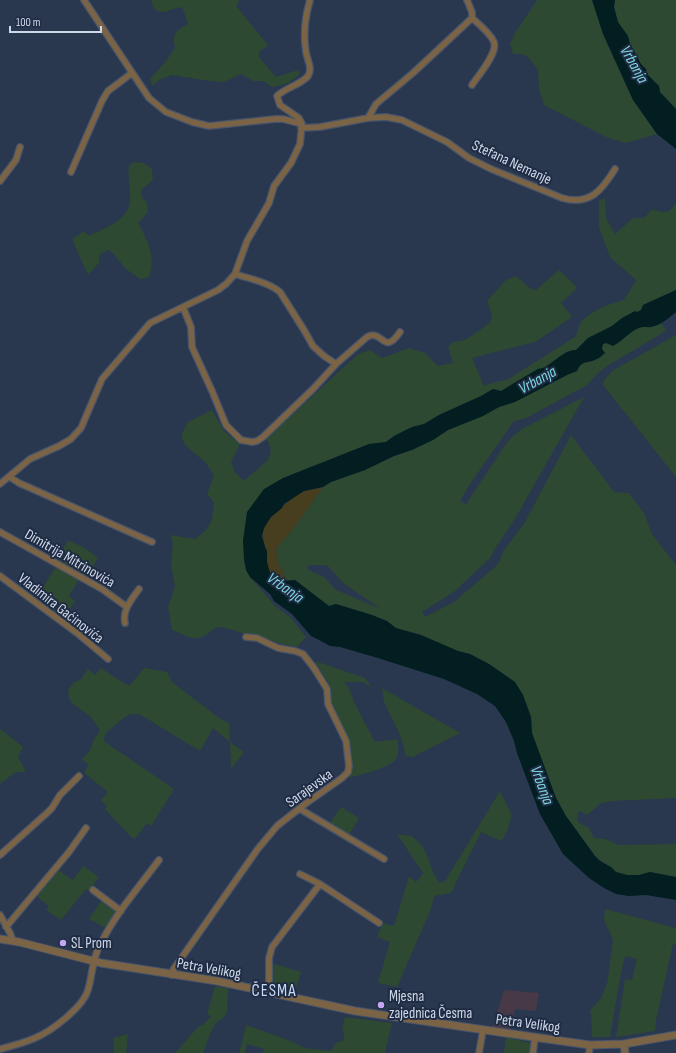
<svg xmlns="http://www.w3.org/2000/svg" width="676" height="1053" font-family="'Sofia Sans Condensed',sans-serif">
  <rect width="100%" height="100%" fill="#29374f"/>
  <path fill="#483946" d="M504,990L539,993L536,1011L515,1009L510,1029L493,1027Z"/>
  <path fill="#2e4931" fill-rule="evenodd" d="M152,0H240L236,6L268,45L259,52V57L276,77L298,70L300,74L288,83L272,87L263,81H253L241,74L224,82L210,81L172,75L159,80L153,86L150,79L166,61L175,48C172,33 175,31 188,24L183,9L180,7L164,12L156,11L152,3Z
    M537,0H592L603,34L633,100L657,134L626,143L606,137L544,105L539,89L538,70L529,58L522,54H513L510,44L515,33Z
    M615,0H676V109L660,92L659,86L647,74L646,69L641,65L630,44L628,36L618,22L614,7Z
    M135,162L144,163L152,169L153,180L141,190L142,198L147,202L148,212L138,223C148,241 156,257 149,277L140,279L126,269L112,252L108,250L99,255V263L88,275L72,239L84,231L89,236C105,227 129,221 130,200C131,188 127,179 129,165Z
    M605,198L606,218L615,234L633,218H644L652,209C664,213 668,215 676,203V290L643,305L641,310L622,318L612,326L588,338L576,350C561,350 551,368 538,369L501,391L493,389L481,396L439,415L424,424L412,427L394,436L386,442L369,444L283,478L247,512L243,541L244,559L246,570L250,577L275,606L290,617L306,637L297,647L278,643L255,634H245L226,628L216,627C197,644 194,639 172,630L168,607L175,587L171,564L173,543L170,535L195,539L207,529L212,519L214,503L207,494L214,476L206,463L185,445L181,435L188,422L212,410L224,431L240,444L231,462L235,472L244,481L268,460L271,451L267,438L358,354L370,350L382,358L409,348L425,353L438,366L453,363L448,347L453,342L465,340L490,323L492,315L487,301L505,281L516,276L531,289L536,290L559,270L577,287L574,291L561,303L572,317L535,342L472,358L484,386L499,381L507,380L575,337C578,332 579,325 581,322C592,310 609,304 624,300L636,280L610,257L599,227V201Z
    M661,323L666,331L607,366L596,375L587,385L580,389L526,418L514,421L470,484L460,501L466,504L503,448L511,438L522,429L584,397L516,517L496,547L490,558L455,591L422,612L425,617L454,602L494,568L499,562L504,550L524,524L571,435L614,492L629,493L644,513L652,534L676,565V798L613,801L601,803L587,815L580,811L577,814L578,822L589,828L594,838L605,839L619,845L676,844V877L650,872L639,875H628L616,872L595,856L566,816L556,798L532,733L531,717L523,695L515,682L489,664L470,654L458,651L421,635L396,628L387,621L372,615L336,604L329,606L295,580H287L279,566L276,549L293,529L323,487L331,482L365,470L394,456L412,450L433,440L448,430L483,416L499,407L515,402L567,375L577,371C580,364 583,363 590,362L602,349V344L606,343C619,350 628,331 640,327C643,326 646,327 649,327C653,327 658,324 661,323ZM308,565H320L328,566L343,583L381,609L336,590L324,577L308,570Z
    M676,335V477L603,385L604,380L612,371Z
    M70,541L85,548L98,558L85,578L56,561L67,542Z
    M56,566L79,579L69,596L75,601L63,619L36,599Z
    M315,662H318L365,678L372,688L363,682H344C353,692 351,697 357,707C362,719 369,730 375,742L397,739C398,746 400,754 395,760C389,768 357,776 347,778L351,770L348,741L345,730L333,708L331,702L330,685Z
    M101,668L125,684L130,685L144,668L167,672L172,682L219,718L229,723L230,742L244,752L231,769L230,742L213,728L200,751L139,714H132L126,716L106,733L104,738L105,742L174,789L151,826L147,823L135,839L131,837L105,809L107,806L101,800L108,792L84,773L88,765L82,759L91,749L93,741L100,730L91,717L73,704L69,699L68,690L74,682L80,680L88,669L95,675Z
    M382,688L460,733L413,757L405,756C404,737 393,723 386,706C383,701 383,694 382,688Z
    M0,729L23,747L18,757L26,772H16L0,784Z
    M500,791L512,815L507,832L501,841L481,832L451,893L434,896L431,909L397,987L378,983L390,942L377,937L383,923L394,926L409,876L416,882L423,873L397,834L412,836C415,839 420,843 423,848C431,860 430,872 440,883L445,881Z
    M341,807L359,818L349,835L329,824Z
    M83,866L99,877L89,891L86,889L61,920L46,910L49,906L35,895L58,870L73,880Z
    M102,900L116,912L106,928L89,919Z
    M605,909L676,928V944H673L656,1020L655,1031L616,1037L625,979L632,980L637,959L625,956L620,978L610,1037H592L591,1012H589L601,998L607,984L613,940L604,920Z
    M271,963L301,972L295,992C270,988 272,989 271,963Z
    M215,986L228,988L227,1011C225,1020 221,1017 216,1023C212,1028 206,1046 203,1053H175L198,1027L204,1024L211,1016L207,1014Z
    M345,1017L392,1023L385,1052L387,1053H263L264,1049L247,1044L245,1051L246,1053H239L246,1025L291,1041L305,1048L331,1051L336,1043L344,1040V1034L342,1029Z
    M128,1034L126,1053H114L113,1038Z
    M506,1037L530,1043L532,1044L531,1053H504Z"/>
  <path fill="#463e1e" d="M323,487L293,529L276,549L279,566L287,580C275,582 268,572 267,562C267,559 268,556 267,553C266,545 260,538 263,529C268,518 293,495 305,491C311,489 318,489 323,487Z"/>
  <path fill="#021e20" d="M592,0H615L614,7L618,22L628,36L630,44L641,64L646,69L647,74L659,86L660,92L676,109V149L657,134L633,100L603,34Z
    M676,290V312C669,318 661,325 651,327C647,328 643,326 639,328C629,332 622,341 613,346L606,343L603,344L602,349L605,353C602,355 600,358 597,359C588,364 582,359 577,371L567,375L515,402L499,407L483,416L448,430L433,440L412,450L394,456L365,470L331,482L323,487L304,491L284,504L282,508L271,517L264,528L262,536L265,547L267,551V562L270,573L276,579L281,580L284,581L295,580L329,606L336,604L372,615L387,621L396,628L421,635L458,651L470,654L489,664L515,682L523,695L531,717L532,733L556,798L566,816L595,856L600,861L611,867L616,872L627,875H639L650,872L676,877V900L646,895L629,896L616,894L604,888L589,878L563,854L540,814L517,753L514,741L506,722L495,706L477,694L444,679L378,658L340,647L330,646L319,640L311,636L292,614L274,601L270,594L250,577L246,570L244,559L243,541L247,512L264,489L283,478L369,444L386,442L394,436L412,427L424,424L439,415L481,396L493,389L501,391L538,369C551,368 561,350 576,350L588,338L612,326L622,318L635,311L637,312L641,310L643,305Z"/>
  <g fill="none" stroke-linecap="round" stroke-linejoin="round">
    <defs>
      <path id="minor" d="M84,0L149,98L166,112L192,122L209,126L275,119H283L302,124
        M472,85C478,76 498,53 494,42C490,33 480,25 472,18
        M368,118L376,104L413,73L472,18V12L467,0
        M301,128L320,127L368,118L386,117L402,120L447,142L469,158L491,169L562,198C590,206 602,190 615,169
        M71,172L102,101L108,91L132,73
        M0,181L16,160L20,147
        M235,274C250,279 268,282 280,292L304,330L313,346L324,356L336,364
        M183,307L191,327L192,347L212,391L226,425L241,440L252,442L257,441L263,437L313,389L336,364L367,337C383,328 383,357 400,332
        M10,477L19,483L152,542
        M0,484L30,459L59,446L71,439L81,428L102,379L150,323L218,290L226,284L235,274L247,241L269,203L274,186L291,163L300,144L302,124L299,118L280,105L277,96C285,88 302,84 308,76C313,68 307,60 306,52C303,34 305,17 310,0
        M0,532L102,589L127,607
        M0,576L77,633L108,659
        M125,623C122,610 132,599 139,589
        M300,809L384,859
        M0,855L47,813L52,808L60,795L79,776
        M300,874L320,884
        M93,890L121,911
        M0,915L10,933L13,941
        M6,927L69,852L86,828
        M172,975L173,970L257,850L277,826L305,804L342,778L348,772L349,766L346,741L328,704L327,689L314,668L303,654L295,651L278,648L257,638L246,637
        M269,993V958L272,947L320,884L379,923
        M0,1049C12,1046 24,1043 35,1038C52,1031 83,1007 88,990C93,973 92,958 101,943C116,913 139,887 159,860
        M479,1053L483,1030
        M533,1053L535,1037
        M589,1053L590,1045"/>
      <path id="tertiary" d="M0,939L19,942L101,963L217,981L355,1011L540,1038L590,1045L624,1044L676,1035
        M624,1044L625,1053"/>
    </defs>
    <use href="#minor" stroke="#47546b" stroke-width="8"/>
    <use href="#tertiary" stroke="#47546b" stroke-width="9"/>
    <use href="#minor" stroke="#7b6346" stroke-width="5.5"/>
    <use href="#tertiary" stroke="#7b6346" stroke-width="7"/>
  </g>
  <g fill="#c3a7f2" stroke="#1f2c44" stroke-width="1.5">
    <circle cx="63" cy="943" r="4"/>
    <circle cx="381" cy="1005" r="4"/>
  </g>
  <g text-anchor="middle" stroke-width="4" stroke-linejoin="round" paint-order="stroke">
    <g font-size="15" fill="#cfd8e8" stroke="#1f2c44">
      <text transform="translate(512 162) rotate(25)" y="5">Stefana Nemanje</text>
      <text transform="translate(70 558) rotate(30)" y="5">Dimitrija Mitrinovića</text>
      <text transform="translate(61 608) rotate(38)" y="5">Vladimira Gaćinovića</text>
      <text transform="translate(309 788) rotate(-36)" y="5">Sarajevska</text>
      <text transform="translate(209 968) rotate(10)" y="5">Petra Velikog</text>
      <text transform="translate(528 1023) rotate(8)" y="5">Petra Velikog</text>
    </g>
    <g font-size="15" fill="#cfd8e8" stroke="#1f2c44" text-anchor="start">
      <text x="71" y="948">SL Prom</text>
      <text x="389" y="1001">Mjesna<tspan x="389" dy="17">zajednica Česma</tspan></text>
    </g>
    <g font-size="16" font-style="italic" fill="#7cd6dd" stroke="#1f2c44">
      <text transform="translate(635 64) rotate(60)" y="6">Vrbanja</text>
      <text transform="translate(537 379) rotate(-29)" y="6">Vrbanja</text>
      <text transform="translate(286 587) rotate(35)" y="6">Vrbanja</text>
      <text transform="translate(543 785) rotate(70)" y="6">Vrbanja</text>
    </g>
    <g font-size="17" letter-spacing="1" fill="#c8daf8" stroke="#1f2c44">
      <text x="274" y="996">ČESMA</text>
    </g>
  </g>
  <path d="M10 26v6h91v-6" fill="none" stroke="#cfd8e8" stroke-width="2"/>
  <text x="16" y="26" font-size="12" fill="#cfd8e8" stroke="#1f2c44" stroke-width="3" paint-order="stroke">100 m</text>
</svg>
